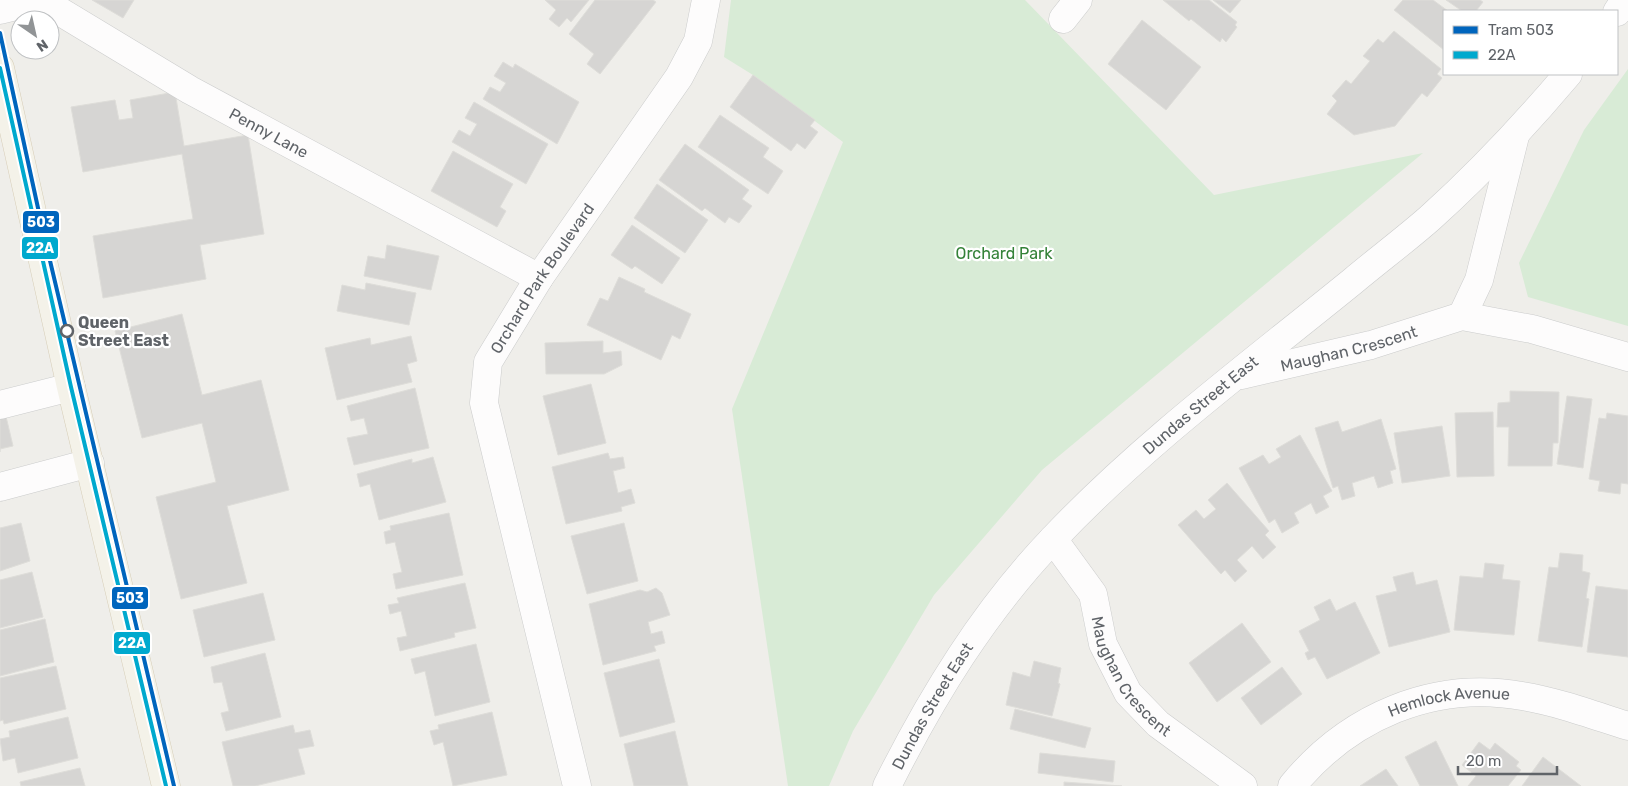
<svg xmlns="http://www.w3.org/2000/svg" width="1628" height="786" font-family="Rubik,sans-serif">
  <rect width="100%" height="100%" fill="#efeeea"/>
  <path fill="#d8ebd6" d="M731,0H1025L1214,195L1423,153L1042,470L934,595L853,731L829,786H788L732,409L843,142L753,75L724,57Z
    M1628,69V326L1528,297L1519,263L1584,130Z"/>
  <path fill="#d6d5d3" stroke="#deddd9" d="M92,0H134L123,18Z
    M545,0H589L571,22L567,18L559,27L549,19L556,10Z
    M595,0H653L656,2L600,74L587,64L594,54L569,34Z
    M1163,0H1209L1237,22L1235,25L1237,27L1226,42L1222,38L1220,42L1191,19L1189,21Z
    M1213,0H1241L1230,13Z
    M1403,0H1433L1448,11H1444V50L1394,10Z
    M1446,0H1480L1483,2L1476,11H1462Z
    M1142,20L1201,67L1166,110L1108,64Z
    M1394,31L1441,69L1437,74L1442,78L1427,97L1422,93L1395,126L1354,135L1327,114L1337,101L1332,96L1346,80L1351,84L1370,61L1363,56L1378,39L1383,43Z
    M503,62L513,68L515,64L579,102L557,144L483,99L490,87L500,92L506,83L494,76Z
    M753,75L815,120L810,126L818,132L805,149L797,143L791,151L730,107Z
    M175,92L184,146L248,135L264,234L200,245L206,279L103,298L93,236L193,219L182,154L83,172L71,107L115,100L119,120L133,118L130,100Z
    M474,102L548,144L526,184L452,142L459,130L470,136L477,124L465,118Z
    M720,115L769,148L763,157L783,171L768,194L698,147Z
    M685,144L749,190L742,199L752,206L739,223L729,217L725,223L705,208L702,211L659,180Z
    M453,151L513,184L500,207L506,211L497,227L431,191Z
    M657,184L708,220L685,253L634,218Z
    M632,225L680,258L662,284L635,266L632,269L611,255Z
    M387,245L439,256L431,290L364,276L368,256L385,259Z
    M619,277L645,289L644,292L691,314L680,339L672,335L661,360L587,325L600,298L608,301Z
    M366,283L416,293L409,325L337,311L342,285L365,290Z
    M182,314L202,395L261,380L289,490L227,506L247,583L181,599L156,497L216,482L202,423L142,438L115,331Z
    M411,336L417,361L407,364L412,382L337,400L325,348L370,338L371,345Z
    M603,341V353L621,351L622,365L604,374H546L545,343Z
    M591,384L606,443L558,455L543,396Z
    M415,388L429,448L354,465L347,438L368,434L364,418L351,421L347,406Z
    M1510,391L1559,392L1558,443H1553L1552,466H1508L1509,427H1497L1498,403L1510,402Z
    M1567,396L1592,399L1583,468L1557,464Z
    M4,408L13,446L0,449V452V409Z
    M1493,412L1494,476L1457,477L1455,413Z
    M1607,413L1628,416V484L1621,483L1620,494L1598,491L1600,481L1589,479L1599,418L1606,419Z
    M1381,419L1396,469L1390,471L1393,483L1378,488L1374,476L1352,483L1355,496L1342,500L1338,486L1333,488L1315,428L1338,421L1342,432Z
    M1442,426L1450,476L1402,483L1394,433Z
    M1300,435L1332,491L1323,496L1329,507L1316,514L1311,503L1294,513L1299,523L1282,533L1275,519L1269,523L1239,468L1263,455L1269,464L1281,457L1276,449Z
    M608,453L610,459L623,457L625,468L613,471L618,493L631,489L635,503L621,507L622,511L566,524L552,467Z
    M433,457L446,502L379,520L370,484L360,487L357,474L412,459V463Z
    M1227,483L1269,531L1265,535L1276,547L1263,559L1252,546L1237,560L1247,571L1235,582L1225,570L1221,574L1178,525L1196,510L1204,519L1216,509L1208,500Z
    M449,513L463,575L396,589L393,574L402,572L395,542L386,544L384,532L391,530L390,526Z
    M21,523L30,561L0,571V528Z
    M624,523L638,581L587,594L571,536Z
    M1560,553L1583,555L1582,571L1590,573L1586,598L1589,599L1582,647L1538,641L1549,567L1558,568Z
    M1485,563L1504,565L1502,579L1520,581L1514,635L1454,630L1460,576L1483,578Z
    M32,572L43,617L0,628V580Z
    M1413,572L1416,585L1437,580L1450,632L1389,647L1376,596L1397,591L1393,577Z
    M465,583L476,628L454,633L455,637L400,651L397,638L407,636L401,611L390,614L388,605L399,603L397,598Z
    M1596,586L1628,590V657L1587,652Z
    M656,588L662,593L670,615L648,622L651,634L662,631L665,643L654,646L656,651L603,665L589,604L640,590L647,592Z
    M263,593L275,640L204,657L193,610Z
    M1330,599L1336,611L1355,602L1380,653L1327,679L1315,657L1308,660L1305,653L1309,651L1299,631L1320,620L1314,607Z
    M45,619L54,662L0,676V630Z
    M1242,623L1271,662L1217,702L1189,663Z
    M476,644L490,702L435,716L425,671L415,674L411,659Z
    M265,653L281,717L226,731L221,713L229,711L222,682L214,683L211,667Z
    M659,659L675,722L620,737L604,673Z
    M1034,661L1061,668L1058,683L1060,684L1052,716L1006,705L1013,672L1030,677Z
    M56,666L66,709L4,724L3,720L0,721V678Z
    M1282,667L1302,694L1261,725L1241,698Z
    M1015,709L1091,728L1085,748L1010,729Z
    M492,712L507,775L453,786L443,742L434,745L430,731L439,729L438,725Z
    M68,717L78,758L18,773L15,758L3,761L0,739L10,737L9,731Z
    M293,725L295,733L310,730L314,746L298,749L305,774L255,786H233L222,742Z
    M675,731L688,786H634L624,744Z
    M1436,741L1458,786H1420L1405,757Z
    M1479,742L1490,750L1495,743L1519,762L1516,766L1521,770L1508,786H1468L1476,776L1462,765Z
    M1040,753L1115,761L1113,782L1038,773Z
    M1543,757L1581,786H1522Z
    M80,768L85,786H21L20,782Z
    M1386,769L1398,786H1360Z
    M1064,782L1122,786H1064Z"/>
  <g fill="none" stroke-linecap="round" stroke-linejoin="round">
    <defs>
      <g id="minor">
        <path id="s1" d="M0,10L41,0L190,90L539,278"/>
        <path d="M1617,12L1625,0"/>
        <path d="M1063,19L1078,0"/>
        <path d="M1462,316L1479,280L1515,136"/>
        <path id="s2" d="M1241,375L1371,345L1462,316L1532,329L1628,357"/>
        <path d="M0,405L71,387"/>
        <path d="M0,487L90,463"/>
        <path id="s3" d="M1053,539L1093,594L1103,644L1128,693L1158,724L1243,786"/>
        <path id="s4" d="M577,786L484,403L488,362L539,278L679,77L698,41L706,0"/>
        <path id="s5" d="M887,786C932,696 984,611 1054,538C1144,443 1251,364 1353,281C1378,260 1405,240 1430,218C1480,173 1525,125 1568,74"/>
        <path id="s6" d="M1292,786C1348,717 1433,680 1522,696C1558,702 1593,715 1628,726"/>
      </g>
      <path id="major" d="M0,68L71,387L166,786"/>
    </defs>
    <use href="#minor" stroke="#cbcccc" stroke-width="29"/>
    <use href="#major" stroke="#d7ceb8" stroke-width="29"/>
    <use href="#minor" stroke="#fdfcfc" stroke-width="28"/>
    <use href="#major" stroke="#f4f2e9" stroke-width="28"/>
    <defs>
      <path id="bus-1" d="M0,68L71,387L166,786"/>
    </defs>
    <use href="#bus-1" stroke="#fff" stroke-width="8"/>
    <use href="#bus-1" stroke="#00a9ce" stroke-width="4"/>
    <defs>
      <path id="tram-1" d="M0,33L43,231L174,786"/>
    </defs>
    <use href="#tram-1" stroke="#fff" stroke-width="8"/>
    <use href="#tram-1" stroke="#0065bd" stroke-width="4"/>
  </g>
  <circle fill="#fff" stroke="#5f6368" stroke-width="2.5" cx="67" cy="331" r="6"/>
  <g text-anchor="middle" stroke-width="4.5" stroke-linejoin="round" paint-order="stroke">
    <g font-size="16" fill="#5f6368" stroke="#fff">
      <text dy="6" stroke="none"><textPath href="#s1" startOffset="306">Penny Lane</textPath></text>
      <text dy="6" stroke="none"><textPath href="#s4" startOffset="535">Orchard Park Boulevard</textPath></text>
      <text dy="6" stroke="none"><textPath href="#s2" startOffset="111">Maughan Crescent</textPath></text>
      <text dy="6" stroke="none"><textPath href="#s5" startOffset="498">Dundas Street East</textPath></text>
      <text dy="6" stroke="none"><textPath href="#s3" startOffset="161">Maughan Crescent</textPath></text>
      <text dy="6" stroke="none"><textPath href="#s6" startOffset="185">Hemlock Avenue</textPath></text>
      <text dy="6" stroke="none"><textPath href="#s5" startOffset="92">Dundas Street East</textPath></text>
    </g>
    <g font-size="16" fill="#348238" stroke="#fff">
      <text x="1004" y="259">Orchard Park</text>
    </g>
    <g font-size="16" font-weight="bold" fill="#5f6368" stroke="#fff" text-anchor="start">
      <text x="78" y="328">Queen<tspan x="78" dy="18">Street East</tspan></text>
    </g>
  </g>
  <g stroke="#fff" stroke-width="2">
    <rect x="22" y="210" width="38" height="24" rx="5" fill="#0065bd"/>
    <rect x="21" y="236" width="38" height="24" rx="5" fill="#00a9ce"/>
    <rect x="111" y="586" width="38" height="24" rx="5" fill="#0065bd"/>
    <rect x="113" y="631" width="38" height="24" rx="5" fill="#00a9ce"/>
  </g>
  <g font-size="14" text-anchor="middle" font-weight="bold" fill="#fff">
    <text x="41" y="227">503</text>
    <text x="40" y="253">22A</text>
    <text x="130" y="603">503</text>
    <text x="132" y="648">22A</text>
  </g>
  <rect x="1443" y="10" width="175" height="65" fill="#ffffff" stroke="#bfc1c3"/>
  <rect x="1453" y="26" width="25" height="8" fill="#0065bd" stroke="#bfc1c3"/>
  <text x="1488" y="35" font-size="15" fill="#5f6368">Tram 503</text>
  <rect x="1453" y="51" width="25" height="8" fill="#00a9ce" stroke="#bfc1c3"/>
  <text x="1488" y="60" font-size="15" fill="#5f6368">22A</text>
  <g transform="translate(35 35) rotate(146)"><circle r="24" fill="#ffffff" stroke="#bfc1c3"/>
  <path d="M0-4L9 19L0 12L-9 19Z" fill="#919496"/>
  <text y="-8" font-size="14" font-weight="bold" text-anchor="middle" fill="#5f6368">N</text>
  </g>
  <path d="M1458 766v8h99v-8" fill="none" stroke="#5f6368" stroke-width="2.5"/>
  <text x="1466" y="766" font-size="15" fill="#5f6368" stroke="#ffffff" stroke-width="4" paint-order="stroke">20 m</text>
</svg>
